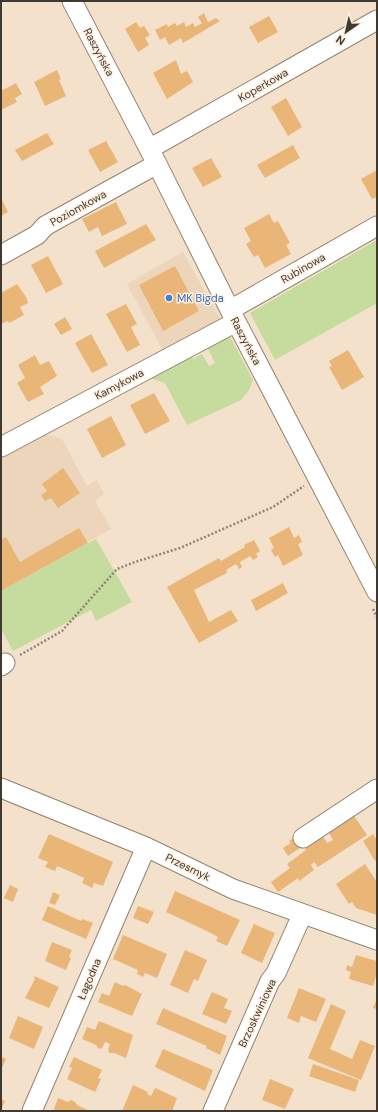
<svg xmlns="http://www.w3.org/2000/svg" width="378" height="1112" font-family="'DM Sans',sans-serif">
  <rect width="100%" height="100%" fill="#f3e1cc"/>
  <path fill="#ecd5ba" d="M183,252L220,319L162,349L127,284Z
    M46,434L62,439L87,486L97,480L104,494L95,501L111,529L1,591V459Z"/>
  <path fill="#c5dc9e" d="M377,240V303L275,360L250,313Z
    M229,335L253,380L249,390L241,400L187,425L165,383L149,378L191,355L193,359L202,354L209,366L215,363L207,347Z
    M96,539L132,602L96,621L91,610L13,651L1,629V591Z"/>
  <path fill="#e9b678" d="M204,13L208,22L216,18L220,21L183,43L181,38L169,45L165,37L160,40L155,30L167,24L168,27L175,23L177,26L184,22L186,27L193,23L195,27L202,23L198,17Z
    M269,16L278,32L258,43L249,27Z
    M136,22L140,28L144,26L150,35L145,38L149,45L138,52L125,29Z
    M176,60L181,74L187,71L193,82L167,99L153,73Z
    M57,70L61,79L59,80L66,96L45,106L34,82Z
    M16,83L22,94L15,98L17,102L1,110V91Z
    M286,98L302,127L288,136L271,107Z
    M47,133L54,144L22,161L15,150Z
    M106,141L118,162L100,172L88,150Z
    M293,145L300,158L265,178L257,165Z
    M211,158L222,177L203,187L192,168Z
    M377,170V197L372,199L361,179Z
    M1,198L8,212L1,216Z
    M116,202L127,224L102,236L98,227L89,232L82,219Z
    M269,214L274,223L278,221L290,243L286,245L291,254L265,268L258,255L254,257L246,244L251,241L244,228Z
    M146,224L156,240L104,268L95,251Z
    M48,256L63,284L46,293L31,265Z
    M175,266L199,311L163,331L139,285Z
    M17,284L26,297L28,303L20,307L24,315L9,323L8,321L1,324V293Z
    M126,304L137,324L131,327L140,345L127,352L106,314Z
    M65,317L72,329L61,335L54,324Z
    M91,334L108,365L92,373L75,343Z
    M348,350L364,377L342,390L329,367L332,366L329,361Z
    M35,355L40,365L49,361L57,376L40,387L44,394L28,402L17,383L25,378L18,365Z
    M154,393L170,421L145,434L130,405Z
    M111,416L126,445L102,458L87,429Z
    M63,468L80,493L58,508L51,498L45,501L41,495L47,491L42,484Z
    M289,527L294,538L299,535L302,542L298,544L303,555L283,566L278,555L275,557L271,550L274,548L269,538Z
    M79,528L88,543L1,591V540L6,537L20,562Z
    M254,540L260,551L256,554L258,557L253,560L250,556L240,562L242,567L239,569L236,564L226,570L227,573L194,590L209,622L231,610L238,621L199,643L167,587L219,558L221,561L245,547L244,545Z
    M283,583L288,593L256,611L251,600Z
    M352,813L367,835L318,867L314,862L311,865L314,870L299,881L298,878L278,892L271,882L290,868L287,864L306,850L303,846L288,856L283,848L291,843L289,841L296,836L322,835L327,843L333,840L329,833L334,829L332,826Z
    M49,834L113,862L103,886L94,883L92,888L82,883L84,878L71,872L57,866L55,871L45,867L48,862L38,858Z
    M373,834L377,840V859L375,861L363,841Z
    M365,864L377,882V915L356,908L352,902L349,904L336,884Z
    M10,885L18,889L13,902L4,898Z
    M175,891L240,920L227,946L216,941L218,937L211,933L166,912Z
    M53,892L60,895L55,905L49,903Z
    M48,906L81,921L82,919L93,923L86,939L42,920Z
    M138,906L154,912L148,924L133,918Z
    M254,924L275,933L262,963L241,953Z
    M123,935L167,954L157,978L145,973L143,977L137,974L138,970L113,959Z
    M52,942L72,950L69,957L71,958L66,970L45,961Z
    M185,950L207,960L198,981L194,979L188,993L170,985Z
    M356,955L377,961V973L373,986L349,979L351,972L346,970L347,965L352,967Z
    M34,976L59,987L49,1008L25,998L35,979Z
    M115,982L123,986L125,985L142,994L132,1016L98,1002L102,993L109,996Z
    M299,988L326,999L316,1022L301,1016L299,1023L287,1018Z
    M212,992L228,999L224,1008L232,1011L226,1024L202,1014Z
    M377,999V1009L373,1008Z
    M331,1004L346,1011L330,1049L352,1059L360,1040L375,1046L361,1080L308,1058Z
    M163,1008L227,1036L220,1055L206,1048L207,1046L156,1024Z
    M18,1016L43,1027L34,1049L9,1038Z
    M99,1021L133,1035L126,1058L114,1053H109L108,1050L110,1044L105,1042L102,1048L99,1049L96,1045L82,1039L87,1027L95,1030Z
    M163,1049L213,1070L205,1091L155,1067Z
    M1,1057L6,1059L1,1070Z
    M74,1057L102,1070L98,1078L101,1079L95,1092L67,1079L72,1068L69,1067Z
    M313,1064L359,1080L355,1092L309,1076Z
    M270,1079L294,1089L285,1109L262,1100Z
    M133,1085L148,1092L147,1094L151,1096L155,1088L177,1098L172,1111H122Z
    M58,1098L68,1102L71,1100L75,1102L77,1105L90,1111H56L54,1109Z
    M1,1099L5,1101L1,1111Z"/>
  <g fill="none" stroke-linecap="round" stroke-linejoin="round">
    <defs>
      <path id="minor" d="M72,1L157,164L230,310L377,592
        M149,149L377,20
        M1,255L37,235L45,226L157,164
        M230,310L377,226
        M1,447L236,322
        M1,666L5,663
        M1,788L146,847L233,889L377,940
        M303,838L377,789
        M32,1111L146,847
        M213,1111L270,981L276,973L302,915"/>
    </defs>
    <use href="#minor" stroke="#92826e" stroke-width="21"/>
    <path stroke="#918577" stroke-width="2.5" stroke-dasharray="2 2" stroke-linecap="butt" d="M373,609L377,617
      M20,655L62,631L117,569L135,562L180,548L273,507L304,486"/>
    <use href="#minor" stroke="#fff" stroke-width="19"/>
  </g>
  <circle fill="#3f7fe0" stroke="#feefde" stroke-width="1.5" cx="169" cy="298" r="4"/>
  <g text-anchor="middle" stroke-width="3" stroke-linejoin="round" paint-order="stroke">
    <g font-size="11" fill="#403931" stroke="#feefde">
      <text transform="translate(99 52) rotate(62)" y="4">Raszyńska</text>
      <text transform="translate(263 85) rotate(-30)" y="4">Koperkowa</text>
      <text transform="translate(78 208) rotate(-29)" y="4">Poziomkowa</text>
      <text transform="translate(303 268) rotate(-30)" y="4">Rubinowa</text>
      <text transform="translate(246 341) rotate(62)" y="4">Raszyńska</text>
      <text transform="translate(119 384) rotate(-28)" y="4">Kamykowa</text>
      <text transform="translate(188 867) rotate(26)" y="4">Przesmyk</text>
      <text transform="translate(89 979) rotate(-67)" y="4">Łagodna</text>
      <text transform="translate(257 1013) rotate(-65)" y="4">Brzoskwiniowa</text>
    </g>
    <g font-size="11" fill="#366cbe" stroke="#feefde" text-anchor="start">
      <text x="177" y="302">MK Bigda</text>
    </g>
  </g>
  <rect width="378" height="1112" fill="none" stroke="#403931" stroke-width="4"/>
  <g transform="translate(346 32) rotate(214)" stroke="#feefde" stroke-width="3" paint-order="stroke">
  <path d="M0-3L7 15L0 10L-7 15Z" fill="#403931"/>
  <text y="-6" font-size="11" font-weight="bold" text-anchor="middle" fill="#403931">N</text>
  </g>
</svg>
